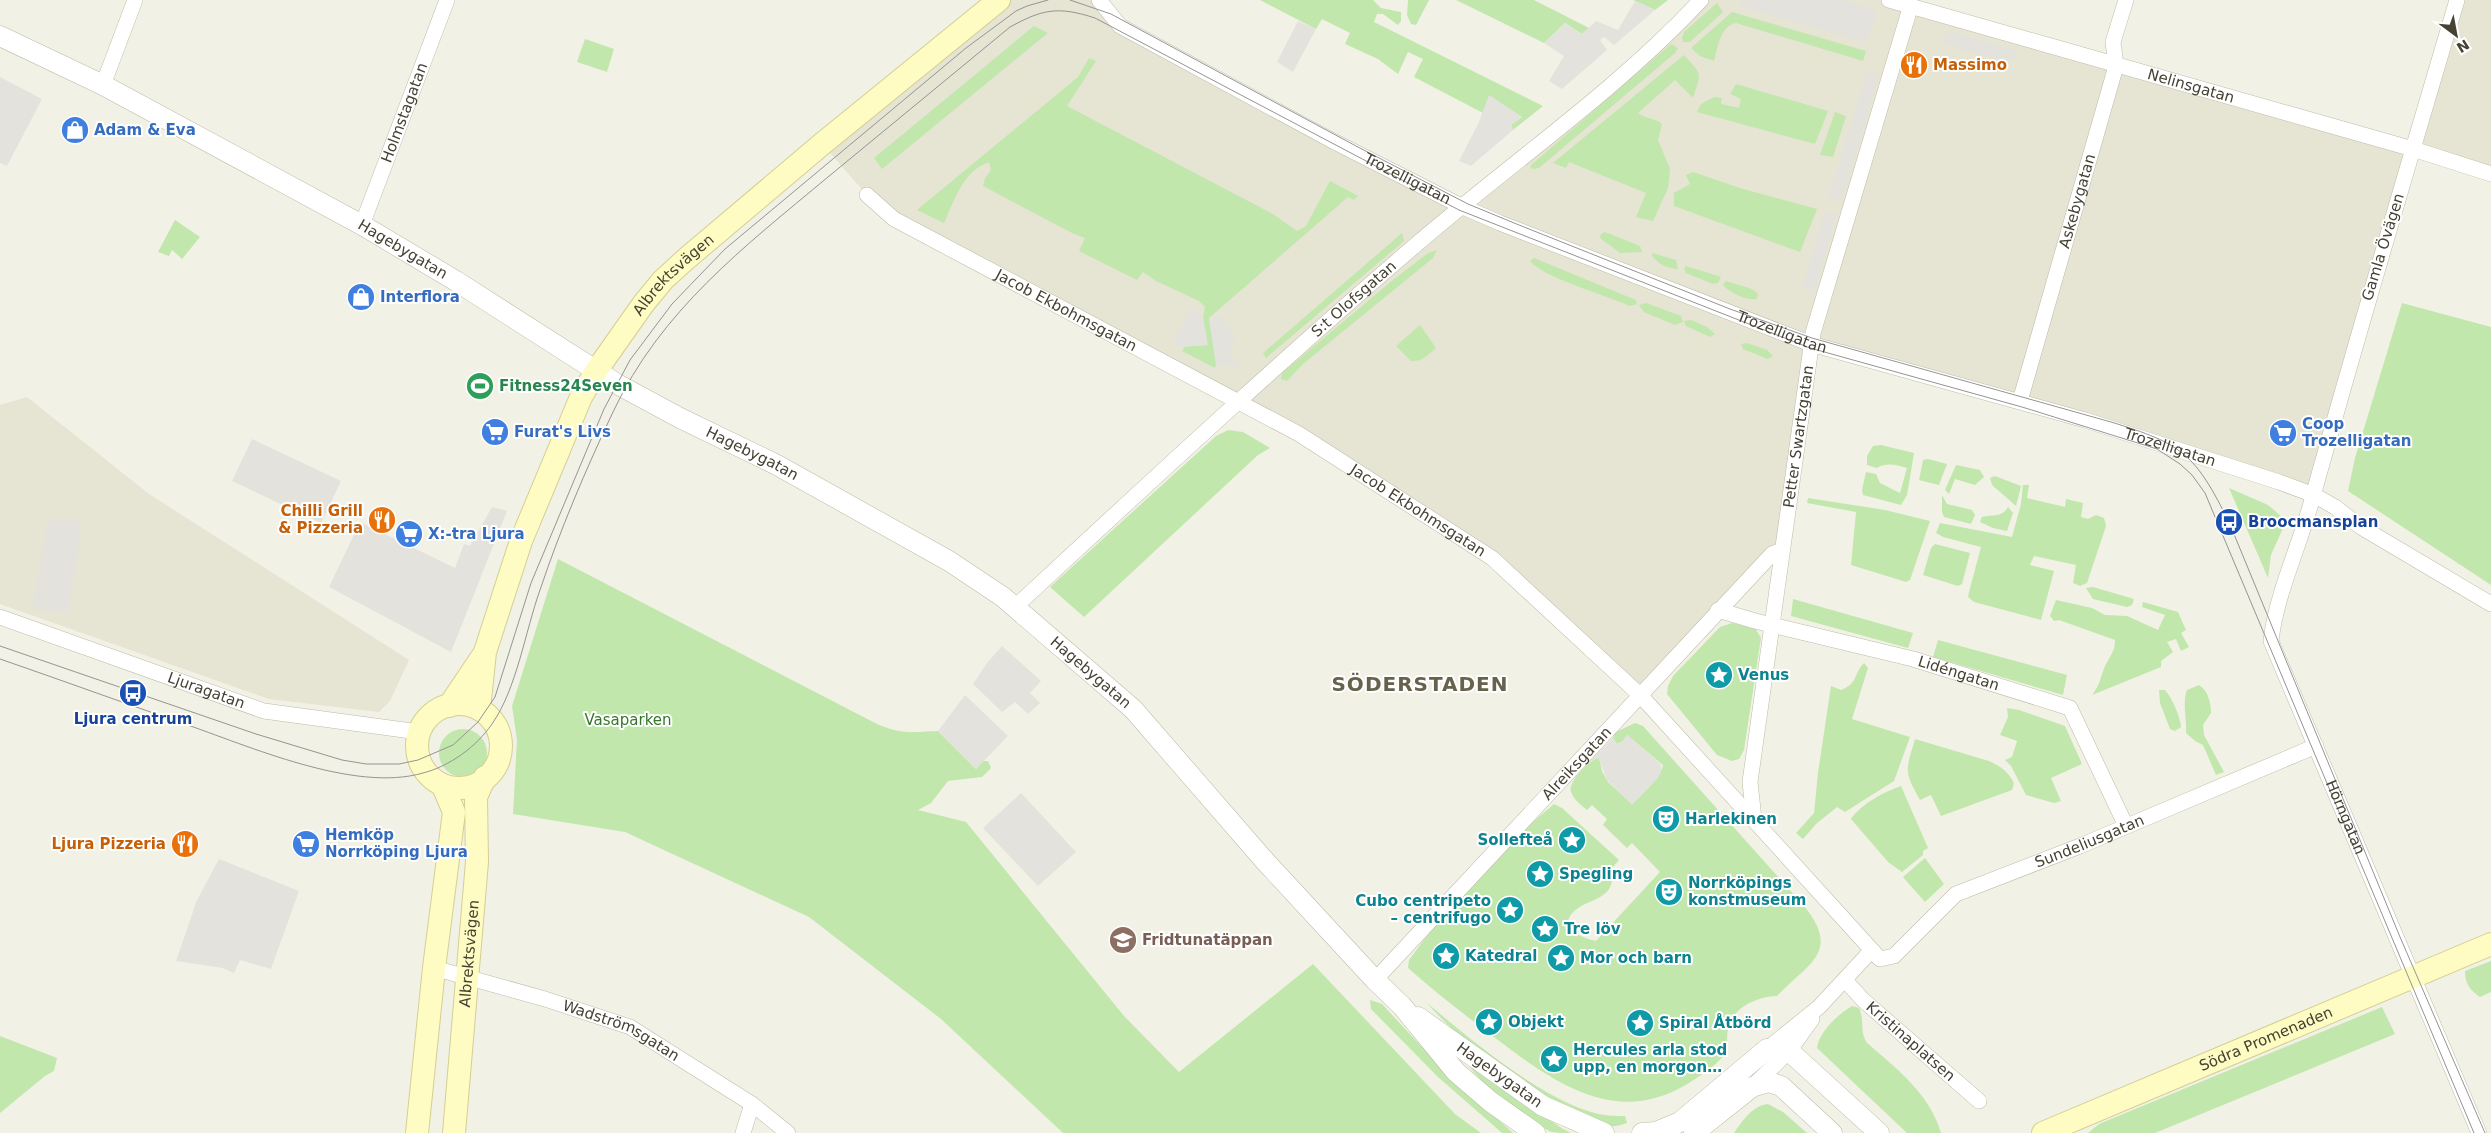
<svg xmlns="http://www.w3.org/2000/svg" width="2491" height="1133" font-family="'DejaVu Sans',sans-serif">
  <rect width="100%" height="100%" fill="#f2f1e5"/>
  <path fill="#e6e4d3" d="M999,0H1099L1120,26L1463,207L1701,0H1889L2413,149L2457,0H2491V174L2413,149L2314,495L1811,344L1782,550L1641,696L1492,558L1299,434L894,219L867,195L822,144Z
    M27,397L149,494L409,660L390,701L379,712L269,699L0,604V405Z"/>
  <path fill="#c1e7ad" d="M1260,0H1373L1381,8L1401,12V21L1398,25L1383,14H1377L1374,22L1543,106L1513,130L1511,125L1522,117L1489,96L1483,113L1414,77L1423,59L1408,52L1398,74L1378,59L1345,44L1350,33L1322,19L1316,29Z
    M1408,0H1429L1416,25L1411,24L1407,15Z
    M1456,0H1534L1589,28L1582,34L1565,23L1544,43Z
    M1633,0H1668L1655,10Z
    M1717,3L1723,12L1690,42H1683L1682,38L1684,32Z
    M1732,12L1866,51L1863,61L1736,23C1720,26 1718,47 1714,61L1700,56L1691,48Z
    M1034,26L1048,33L882,169L874,158Z
    M585,39L614,49L607,72L577,62Z
    M1671,44L1678,48L1675,53L1539,168L1532,169L1530,166Z
    M1684,55C1703,76 1701,72 1693,98L1675,80L1638,113C1646,119 1655,118 1662,124L1658,140L1670,169L1668,188L1653,221L1636,217L1646,193L1569,162L1566,168L1553,163Z
    M1089,58L1096,61L1067,106L1273,214L1297,231L1306,226L1330,181L1358,196L1354,200L1348,197L1209,318L1216,364L1215,368L1182,351L1185,346L1207,345L1203,317L1205,307L1199,301L1156,281L1143,272L1137,280L1079,251L1085,238L1074,234L983,186L985,178L991,170L989,162C963,171 955,199 944,223L917,210L1078,77Z
    M1736,84L1828,111L1815,144L1697,112L1701,104L1714,97L1722,98L1721,104L1739,108L1741,99L1730,94Z
    M1835,112L1846,116L1833,157L1820,155Z
    M1693,172L1743,189L1817,209L1800,252L1674,206V193L1690,184L1686,175Z
    M175,220L200,237L182,259L172,250L169,256L158,252Z
    M1605,232L1640,246L1642,252L1620,253L1600,238L1601,234Z
    M1402,233L1404,241L1266,358L1263,353Z
    M1437,250L1433,258L1303,364L1287,381L1281,379L1282,373L1393,280L1428,253Z
    M1652,253L1676,260L1678,269C1667,269 1659,264 1652,256Z
    M1534,258L1636,300L1637,304L1630,306C1608,296 1542,277 1530,261Z
    M1686,266L1721,277L1718,283L1713,284L1686,273L1684,269Z
    M1726,281L1752,289L1758,294L1757,299C1747,301 1730,293 1723,285Z
    M1646,303L1681,316L1683,322L1675,325L1644,312L1639,305Z
    M2402,303L2491,327V585L2348,491L2355,458Z
    M1691,320L1707,327L1715,334L1710,337L1686,326L1684,321Z
    M1420,325L1436,348C1428,355 1422,362 1411,361L1396,346Z
    M1747,343L1767,350L1773,356L1768,359L1743,349L1741,344Z
    M1228,430L1243,432L1270,448L1258,455L1084,617L1050,587L1216,436Z
    M1881,445L1914,453L1907,495L1901,505L1863,495L1862,490L1866,472L1876,474L1880,483L1900,493L1907,468C1897,465 1886,462 1877,468L1867,465V456L1873,446Z
    M1928,459L1947,464L1939,485L1919,480L1923,460Z
    M1956,465L1980,470L1984,477L1975,485L1955,479L1949,494L1945,490Z
    M1995,476L2021,486L2016,506L1992,485L1990,478Z
    M2023,485H2029L2027,498L2065,507L2066,499L2083,503L2081,517L2088,519L2096,515L2104,518L2106,526L2087,583L2080,586L2073,583L2076,565L2034,556L2030,565L2054,571L2041,620L1974,602L1968,597L1969,592L1981,547L1943,537L1936,533L1940,523L2012,537L2021,504Z
    M2229,488L2268,505L2282,517L2283,528L2271,555L2268,578Z
    M1942,495L1947,504L1972,510L1975,515L1971,524L1944,517L1942,512Z
    M1808,498L1885,510L1930,521L1910,580L1906,582L1851,565L1856,512L1807,503Z
    M2008,507L2013,513L2007,531L1993,528L1980,522L1982,517C1993,514 2002,518 2008,507Z
    M1935,544L1970,553L1962,584L1958,586L1923,575L1931,548Z
    M558,559L877,724C903,735 911,732 938,731L976,769L983,761H988L991,768L982,777L948,781L931,803L918,810L966,822L1124,1016L1179,1072L1313,964L1455,1114L1481,1133H1063L941,1019L809,917L625,832L513,814L517,740L512,706Z
    M2093,587L2134,599L2132,605L2127,607L2093,599L2086,588Z
    M1793,599L1913,633L1908,648L1791,616Z
    M2056,600L2092,608L2105,615L2127,616L2158,630L2165,615L2142,607L2143,602L2178,612L2186,630L2181,633L2189,647L2181,651L2176,639L2167,642L2173,652L2161,661V667L2092,695C2101,683 2100,678 2105,666C2110,656 2115,652 2115,640L2059,620L2054,621L2050,616Z
    M1732,623L1755,628L1761,638L1744,750L1739,759L1732,761L1717,755L1667,694L1668,686L1673,676L1720,627Z
    M1938,640L2067,675L2063,695L1933,657Z
    M1864,663L1868,668L1852,719L1910,737L1894,781L1845,812L1837,807L1816,824L1803,839L1796,833L1814,813L1818,773L1831,686L1841,690C1859,683 1853,674 1864,663Z
    M2199,685C2208,691 2211,702 2211,713L2203,725L2204,735L2224,772L2216,775L2203,745L2195,741L2186,733C2187,719 2182,703 2187,690Z
    M2159,690H2165C2172,698 2180,716 2181,727L2175,731L2170,729L2160,703Z
    M2007,708L2019,710L2065,726L2082,764L2051,778L2061,801L2054,803L2026,795L2011,766L2005,760L2012,757L2017,741L2000,735L2008,717Z
    M1635,723L1643,726L1805,907C1841,953 1808,963 1777,996C1756,997 1733,1007 1728,1029C1726,1038 1729,1047 1724,1055C1715,1067 1701,1075 1689,1083C1615,1129 1552,1081 1494,1037C1465,1015 1436,993 1408,968L1409,960C1450,903 1499,849 1554,804L1562,808L1619,860L1611,869C1620,908 1571,894 1567,926C1574,934 1586,939 1596,941L1660,872L1632,843L1627,848L1603,825L1607,819L1592,805L1587,810C1581,805 1574,800 1571,792C1567,782 1590,760 1599,757L1602,771L1608,782L1632,804C1641,796 1661,777 1663,765L1627,735L1623,741L1617,744L1613,738L1616,732Z
    M439 753a24 24 0 1 1 48 0a24 24 0 1 1-48 0Z
    M1915,739L1989,761C2000,766 2008,771 2014,783L2012,790L1941,816L1931,795L1920,800C1903,770 1906,771 1915,739Z
    M1901,786L1928,848L1923,851V855L1902,872L1888,862L1851,819C1861,804 1884,792 1901,786Z
    M1925,858L1944,884L1925,902L1903,877Z
    M2491,961V992L2480,997C2470,990 2465,984 2465,971Z
    M1370,1000L1382,1004L1445,1072L1513,1133H1502L1438,1077L1371,1009Z
    M1427,1003C1470,1039 1541,1099 1595,1113C1605,1116 1616,1116 1625,1116L1627,1123C1621,1125 1615,1127 1609,1126C1601,1126 1591,1119 1584,1116C1532,1092 1464,1046 1427,1003Z
    M1852,1006L1859,1008C1865,1021 1859,1031 1867,1043C1897,1069 1930,1094 1941,1133H1907L1817,1048C1819,1032 1838,1014 1852,1006Z
    M2382,1007L2395,1034L2155,1133H2088L2099,1124Z
    M0,1036L57,1058L54,1071L45,1076L0,1113Z
    M1468,1064L1563,1129L1571,1133C1565,1133 1557,1133 1552,1132C1530,1125 1480,1084 1468,1064Z
    M1768,1104L1783,1112L1807,1133H1734C1743,1120 1752,1106 1768,1104Z"/>
  <path fill="#e3e2dd" d="M1742,0H1840L1877,10L1867,43L1740,6Z
    M1635,1L1655,10L1614,45L1604,37L1600,40L1607,50L1562,89L1549,81L1564,56L1544,43L1565,23L1582,34L1596,21L1618,30Z
    M1298,21L1316,29L1293,72L1277,62Z
    M1946,30L2017,51L2010,63L1943,44Z
    M1867,73L1879,75L1841,202L1828,199Z
    M0,77L42,99L7,166L0,163Z
    M1489,95L1522,117L1511,125L1513,130L1471,166L1459,161L1478,124Z
    M1825,211L1836,214L1815,291L1802,289Z
    M1191,308L1203,317L1208,345L1182,347L1173,342Z
    M1220,316L1236,335L1233,340L1231,355L1239,367L1216,364L1209,318Z
    M252,439L341,481L321,523L232,481Z
    M492,507L507,511L451,652L329,587L360,522L455,568L464,544L470,546Z
    M59,519L82,521L68,613L33,608L47,523Z
    M1002,646L1041,681L1030,693L1040,703L1028,714L1015,702L1002,712L973,684L987,663Z
    M965,695L1008,736L976,769L938,731Z
    M1627,735L1661,764V773L1657,779L1632,805L1607,780L1599,758L1590,761L1613,738L1617,744L1623,741Z
    M1021,793L1076,852L1038,886L983,828Z
    M219,859L299,891L271,969L240,960L234,973L223,968L176,961L197,900Z"/>
  <g fill="none" stroke-linecap="round" stroke-linejoin="round">
    <defs>
      <g id="minor">
        <path id="s1" d="M1099,0L1120,26L1331,140L1463,207L1500,223L1811,344L2085,420L2279,482L2314,495L2335,507L2361,527L2491,604"/>
        <path id="s2" d="M1889,0L2413,149L2491,174"/>
        <path id="s3" d="M2457,0C2408,165 2359,330 2313,496C2301,543 2276,594 2271,641L2479,1133"/>
        <path d="M103,85L135,0"/>
        <path id="s4" d="M867,195L894,219L1299,434L1492,558L1641,696L1880,959L1894,956L1956,894L2080,846L2316,746"/>
        <path id="s5" d="M362,225L447,0"/>
        <path id="s6" d="M2020,401L2116,66L2113,42L2126,0"/>
        <path id="s7" d="M1015,607C1148,484 1280,361 1418,243C1512,162 1616,91 1701,0"/>
        <path id="s8" d="M1718,610L1755,621L1913,659L2070,708L2126,826"/>
        <path id="s9" d="M0,617L264,711L419,732"/>
        <path id="s10" d="M1754,819L1750,782L1813,333L1911,5"/>
        <path id="s11" d="M434,968L545,999L630,1027L752,1104L788,1133"/>
        <path id="s12" d="M1375,980L1772,554L1782,550"/>
        <path id="s13" d="M1845,980L1863,1000L1979,1101"/>
        <path d="M1767,1049L1819,1007L1871,951"/>
        <path d="M1753,1086L1789,1051L1812,1019"/>
        <path d="M743,1133L752,1104"/>
      </g>
      <g id="tertiary">
        <path id="s14" d="M0,36L103,85L362,225L456,281L617,384L680,418L777,465L949,561L1003,597L1133,709L1264,860L1375,980L1402,1006L1456,1072L1491,1102L1535,1133"/>
        <path id="s15" d="M1418,1017L1543,1106L1604,1133"/>
        <path d="M1642,1133L1656,1132L1680,1122L1767,1049L1789,1051L1879,1133"/>
        <path d="M1694,1133L1752,1087L1769,1082L1781,1086L1832,1133"/>
      </g>
      <g id="secondary">
        <circle cx="459" cy="746" r="42"/>
        <path d="M449,706L482,657"/>
        <path id="s16" d="M479,709L485,652L521,541L581,397L596,371L644,303L663,280L686,259L822,144L999,0"/>
        <path d="M417,1133L434,968L454,812L443,786"/>
        <path id="s17" d="M454,1133L477,862L476,797L485,777"/>
        <path id="s18" d="M2043,1133L2491,944"/>
      </g>
    </defs>
    <use href="#minor" stroke="#bebba7" stroke-width="16"/>
    <use href="#tertiary" stroke="#bebba7" stroke-width="21"/>
    <use href="#secondary" stroke="#d3cf94" stroke-width="24"/>
    <use href="#minor" stroke="#fff" stroke-width="15"/>
    <use href="#tertiary" stroke="#fff" stroke-width="20"/>
    <use href="#secondary" stroke="#fefcc2" stroke-width="22"/>
    <path stroke="#949494" stroke-width="1" d="M1070,0L1111,14L1356,146L1468,204L1519,225L1730,309L1812,338L2111,422C2183,444 2195,454 2229,522L2400,937L2485,1133
      M0,646L256,734L342,760L366,764H399L418,760L453,745L478,722L495,697L531,583L604,409L630,360L672,304L725,249L966,48L1016,11L1027,6L1048,0
      M0,659C61,680 121,702 182,723C249,746 354,793 423,773C450,766 476,747 492,724C517,688 525,632 540,590C560,530 586,469 613,412C661,310 744,247 828,177C889,127 949,77 1010,27C1043,9 1058,6 1095,18L1459,210L1810,348L2022,407L2157,449L2180,464L2192,475L2205,493L2474,1133"/>
  </g>
  <defs>
    <symbol id="restaurant-disc" viewBox="-11 -11 22 22"><circle r="9.5" fill="#e8710a" stroke="#fff"/><path d="M-5-6h1v4h1v-4h1v4h1v-4h1v5L-1.5 .5V6h-2V.5L-5-1ZM5-6V6H3V1.5H1.5Q1.5-4 5-6Z" fill="#fff"/></symbol>
    <symbol id="shop-disc" viewBox="-11 -11 22 22"><circle r="9.5" fill="#3f7fe0" stroke="#fff"/><path d="M-5-2.5h2.3a2.7 3.5 0 0 1 5.4 0H5L5.5 6h-11ZM-1.5-2.5h3a1.5 2.3 0 0 0-3 0Z" fill="#fff"/></symbol>
    <symbol id="stadium-disc" viewBox="-11 -11 22 22"><circle r="9.5" fill="#2e9e5b" stroke="#fff"/><path d="M0-5a6.5 5 0 1 0 0 10a6.5 5 0 1 0 0-10ZM-3.5-1.8h7v3.6h-7Z" fill="#fff"/></symbol>
    <symbol id="supermarket-disc" viewBox="-11 -11 22 22"><circle r="9.5" fill="#3f7fe0" stroke="#fff"/><path d="M-6-5.5h2.5l.6 2H6L4.5 2H-2.5L-4.4-4H-6ZM-1.5 3.2a1.3 1.3 0 1 0 .1 0ZM3 3.2a1.3 1.3 0 1 0 .1 0Z" fill="#fff"/></symbol>
    <symbol id="bus-disc" viewBox="-11 -11 22 22"><circle r="9.5" fill="#1a4fb4" stroke="#fff"/><path d="M-5-6H5V4H4V6H2V4H-2V6H-4V4H-5ZM-3.5-4V0h7V-4ZM-3.5 1.2v1.5H-2V1.2ZM2 1.2v1.5H3.5V1.2Z" fill="#fff"/></symbol>
    <symbol id="sight-disc" viewBox="-11 -11 22 22"><circle r="9.5" fill="#0f9aa8" stroke="#fff"/><path d="M0-6L1.8-2.2L6-1.7L2.9 1.2L3.7 5.4L0 3.3L-3.7 5.4L-2.9 1.2L-6-1.7L-1.8-2.2Z" fill="#fff"/></symbol>
    <symbol id="theatre-disc" viewBox="-11 -11 22 22"><circle r="9.5" fill="#0f9aa8" stroke="#fff"/><path d="M-5-5.5Q0-4 5-5.5V0Q5 5 0 6Q-5 5-5 0ZM-3.3-2.5H-1v1.5H-3.3ZM1-2.5H3.3v1.5H1ZM-2.8 1Q0 5.5 2.8 1Z" fill="#fff"/></symbol>
    <symbol id="school-disc" viewBox="-11 -11 22 22"><circle r="9.5" fill="#8d6e63" stroke="#fff"/><path d="M0-5L7-2L0 1L-7-2ZM-4 1L0 2.5L4 1V4Q0 6-4 4Z" fill="#fff"/></symbol>
  </defs>
  <g fill-rule="evenodd">
    <use href="#restaurant-disc" x="1898" y="49" width="32" height="32"/>
    <use href="#shop-disc" x="59" y="114" width="32" height="32"/>
    <use href="#shop-disc" x="345" y="281" width="32" height="32"/>
    <use href="#stadium-disc" x="464" y="370" width="32" height="32"/>
    <use href="#supermarket-disc" x="479" y="416" width="32" height="32"/>
    <use href="#supermarket-disc" x="2267" y="417" width="32" height="32"/>
    <use href="#restaurant-disc" x="366" y="504" width="32" height="32"/>
    <use href="#bus-disc" x="2213" y="506" width="32" height="32"/>
    <use href="#supermarket-disc" x="393" y="518" width="32" height="32"/>
    <use href="#sight-disc" x="1703" y="659" width="32" height="32"/>
    <use href="#bus-disc" x="117" y="677" width="32" height="32"/>
    <use href="#theatre-disc" x="1650" y="803" width="32" height="32"/>
    <use href="#sight-disc" x="1556" y="824" width="32" height="32"/>
    <use href="#restaurant-disc" x="169" y="828" width="32" height="32"/>
    <use href="#supermarket-disc" x="290" y="828" width="32" height="32"/>
    <use href="#sight-disc" x="1524" y="858" width="32" height="32"/>
    <use href="#theatre-disc" x="1653" y="876" width="32" height="32"/>
    <use href="#sight-disc" x="1494" y="894" width="32" height="32"/>
    <use href="#sight-disc" x="1529" y="913" width="32" height="32"/>
    <use href="#school-disc" x="1107" y="924" width="32" height="32"/>
    <use href="#sight-disc" x="1430" y="940" width="32" height="32"/>
    <use href="#sight-disc" x="1545" y="942" width="32" height="32"/>
    <use href="#sight-disc" x="1473" y="1006" width="32" height="32"/>
    <use href="#sight-disc" x="1624" y="1007" width="32" height="32"/>
    <use href="#sight-disc" x="1538" y="1043" width="32" height="32"/>
  </g>
  <g text-anchor="middle" stroke-width="4" stroke-linejoin="round" paint-order="stroke">
    <g font-size="15" font-weight="bold" fill="#c56008" stroke="#fff" text-anchor="end">
      <text x="1933" y="70" text-anchor="start">Massimo</text>
      <text x="363" y="516">Chilli Grill<tspan x="363" dy="17">&amp; Pizzeria</tspan></text>
      <text x="166" y="849">Ljura Pizzeria</text>
    </g>
    <g font-size="15" fill="#454234" stroke="#fff">
      <text dy="5" stroke="none"><textPath href="#s2" startOffset="314">Nelinsgatan</textPath></text>
      <text dy="5" stroke="none"><textPath href="#s5" startOffset="120">Holmstagatan</textPath></text>
      <text dy="5" stroke="none"><textPath href="#s1" startOffset="359">Trozelligatan</textPath></text>
      <text dy="5" stroke="none"><textPath href="#s6" startOffset="208">Askebygatan</textPath></text>
      <text transform="translate(2383 247) rotate(-73)" y="5">Gamla Övägen</text>
      <text dy="5" stroke="none"><textPath href="#s14" startOffset="456">Hagebygatan</textPath></text>
      <text dy="5" stroke="none"><textPath href="#s16" startOffset="484">Albrektsvägen</textPath></text>
      <text dy="5" stroke="none"><textPath href="#s7" startOffset="458">S:t Olofsgatan</textPath></text>
      <text dy="5" stroke="none"><textPath href="#s4" startOffset="231">Jacob Ekbohmsgatan</textPath></text>
      <text dy="5" stroke="none"><textPath href="#s1" startOffset="764">Trozelligatan</textPath></text>
      <text dy="5" stroke="none"><textPath href="#s10" startOffset="386">Petter Swartzgatan</textPath></text>
      <text dy="5" stroke="none"><textPath href="#s1" startOffset="1169">Trozelligatan</textPath></text>
      <text dy="5" stroke="none"><textPath href="#s14" startOffset="861">Hagebygatan</textPath></text>
      <text dy="5" stroke="none"><textPath href="#s4" startOffset="636">Jacob Ekbohmsgatan</textPath></text>
      <text dy="5" stroke="none"><textPath href="#s14" startOffset="1266">Hagebygatan</textPath></text>
      <text dy="5" stroke="none"><textPath href="#s8" startOffset="249">Lidéngatan</textPath></text>
      <text dy="5" stroke="none"><textPath href="#s9" startOffset="219">Ljuragatan</textPath></text>
      <text dy="5" stroke="none"><textPath href="#s12" startOffset="296">Alreiksgatan</textPath></text>
      <text dy="5" stroke="none"><textPath href="#s3" startOffset="859">Hörngatan</textPath></text>
      <text dy="5" stroke="none"><textPath href="#s4" startOffset="1528">Sundeliusgatan</textPath></text>
      <text dy="5" stroke="none"><textPath href="#s17" startOffset="180">Albrektsvägen</textPath></text>
      <text dy="5" stroke="none"><textPath href="#s11" startOffset="198">Wadströmsgatan</textPath></text>
      <text dy="5" stroke="none"><textPath href="#s18" startOffset="242">Södra Promenaden</textPath></text>
      <text dy="5" stroke="none"><textPath href="#s13" startOffset="90">Kristinaplatsen</textPath></text>
      <text dy="5" stroke="none"><textPath href="#s15" startOffset="100">Hagebygatan</textPath></text>
    </g>
    <g font-size="15" font-weight="bold" fill="#366cbe" stroke="#fff" text-anchor="start">
      <text x="94" y="135">Adam &amp; Eva</text>
      <text x="380" y="302">Interflora</text>
      <text x="2302" y="429">Coop<tspan x="2302" dy="17">Trozelligatan</tspan></text>
      <text x="514" y="437">Furat's Livs</text>
      <text x="428" y="539">X:-tra Ljura</text>
      <text x="325" y="840">Hemköp<tspan x="325" dy="17">Norrköping Ljura</tspan></text>
    </g>
    <g font-size="15" font-weight="bold" fill="#27864d" stroke="#fff" text-anchor="start">
      <text x="499" y="391">Fitness24Seven</text>
    </g>
    <g font-size="15" font-weight="bold" fill="#164399" stroke="#fff" text-anchor="start">
      <text x="2248" y="527">Broocmansplan</text>
      <text x="133" y="724" text-anchor="middle">Ljura centrum</text>
    </g>
    <g font-size="15" font-weight="bold" fill="#0d838f" stroke="#fff" text-anchor="start">
      <text x="1738" y="680">Venus</text>
      <text x="1685" y="824">Harlekinen</text>
      <text x="1553" y="845" text-anchor="end">Sollefteå</text>
      <text x="1559" y="879">Spegling</text>
      <text x="1688" y="888">Norrköpings<tspan x="1688" dy="17">konstmuseum</tspan></text>
      <text x="1491" y="906" text-anchor="end">Cubo centripeto<tspan x="1491" dy="17">– centrifugo</tspan></text>
      <text x="1564" y="934">Tre löv</text>
      <text x="1465" y="961">Katedral</text>
      <text x="1580" y="963">Mor och barn</text>
      <text x="1508" y="1027">Objekt</text>
      <text x="1659" y="1028">Spiral Åtbörd</text>
      <text x="1573" y="1055">Hercules arla stod<tspan x="1573" dy="17">upp, en morgon…</tspan></text>
    </g>
    <g font-size="15" fill="#357628" stroke="#fff">
      <text x="628" y="725">Vasaparken</text>
    </g>
    <g font-size="15" font-weight="bold" fill="#785e54" stroke="#fff" text-anchor="start">
      <text x="1142" y="945">Fridtunatäppan</text>
    </g>
    <g font-size="20" font-weight="bold" letter-spacing="1" fill="#67624c" stroke="#fff">
      <text x="1420" y="691">SÖDERSTADEN</text>
    </g>
  </g>
  <g transform="translate(2456 35) rotate(148)" stroke="#ffffff" stroke-width="4" paint-order="stroke">
  <path d="M0-4L9 19L0 12L-9 19Z" fill="#454234"/>
  <text y="-8" font-size="14" font-weight="bold" text-anchor="middle" fill="#454234">N</text>
  </g>
</svg>
